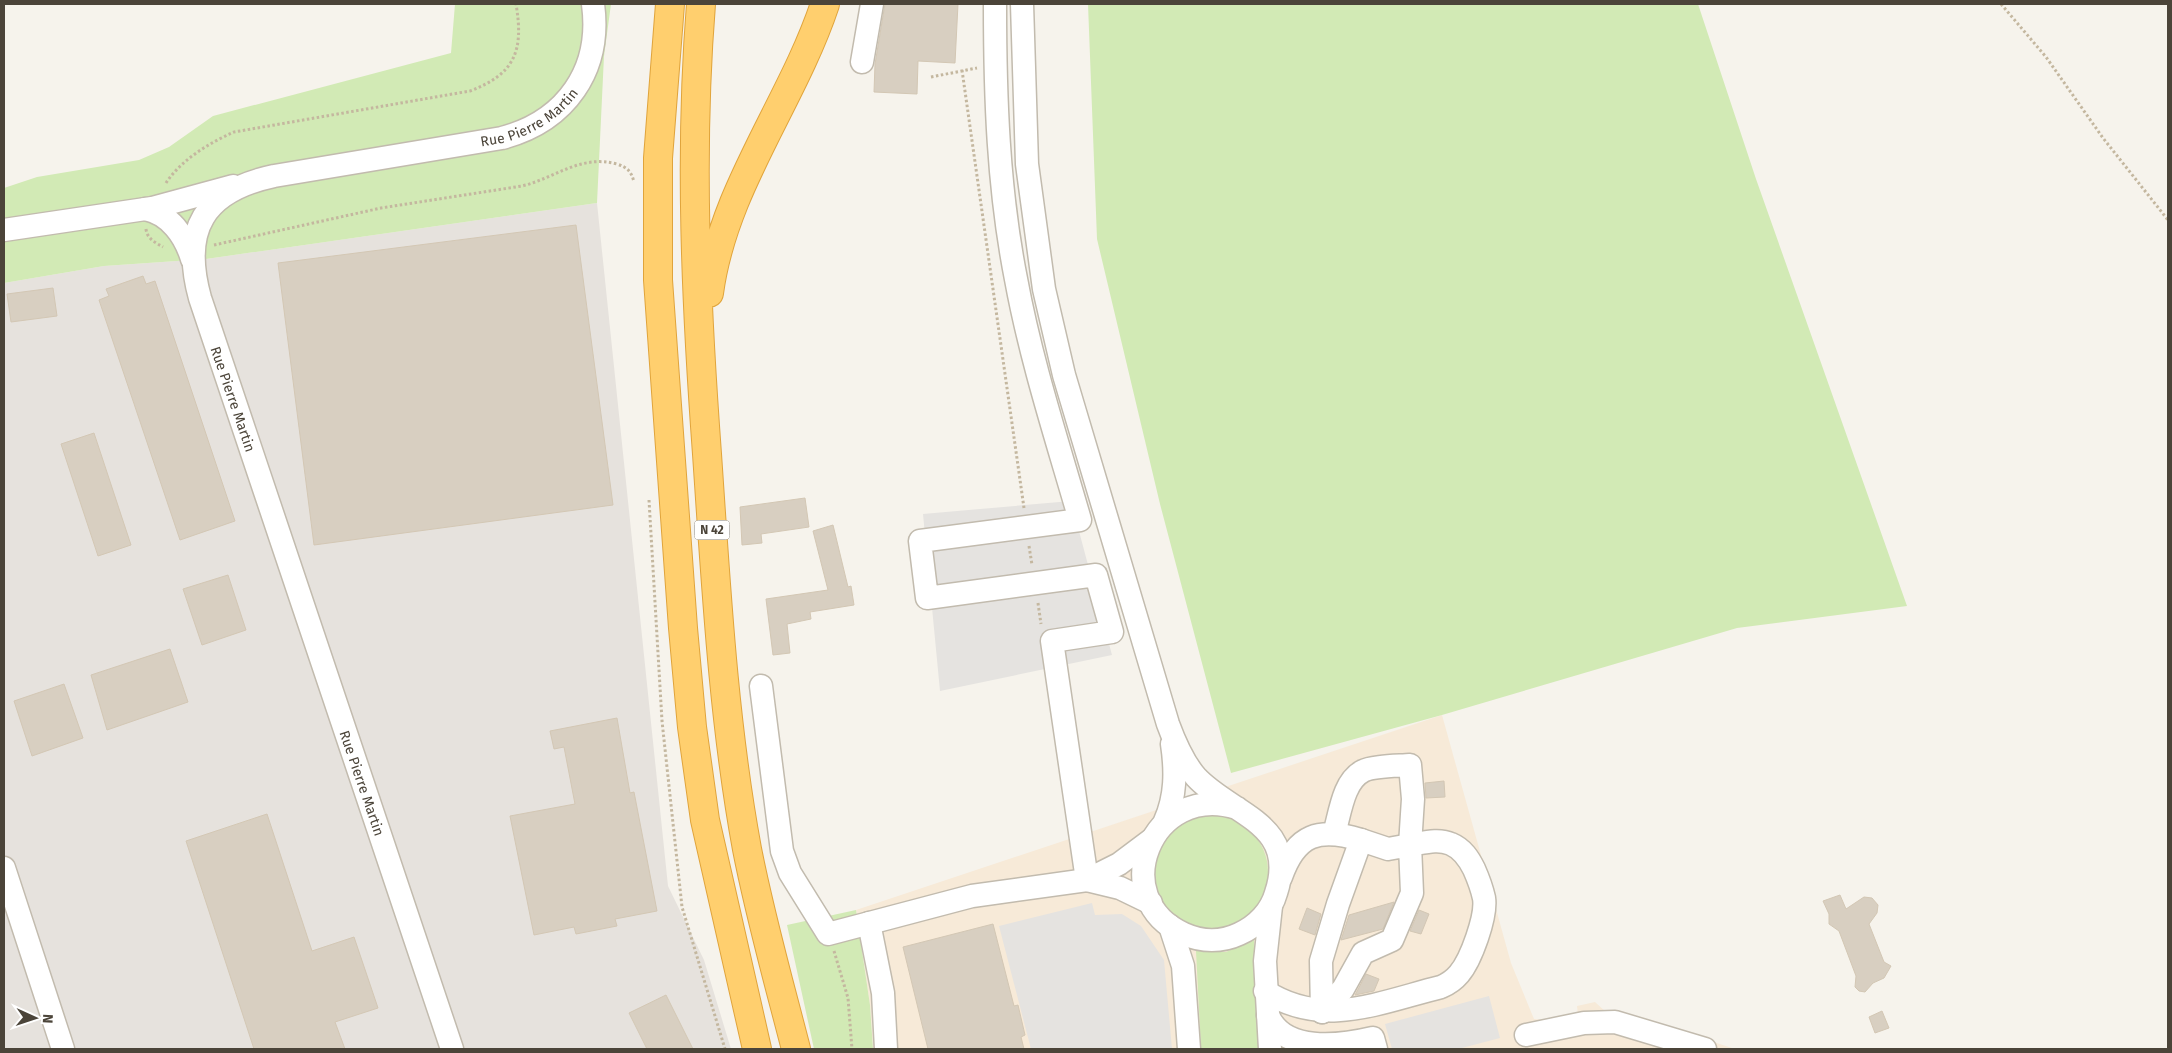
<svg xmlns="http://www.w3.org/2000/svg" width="2172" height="1053" font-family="'Fira Sans',sans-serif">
  <rect width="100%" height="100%" fill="#f6f3ec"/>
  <path fill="#f7ead8" d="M1442,715L1511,963L1534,1019L1560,1021L1578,1015L1577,1006L1595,1002L1606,1012L1640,1018L1735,1049H873L870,1005L856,910Z"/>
  <path fill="#e6e2dd" d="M597,203L668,886L704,960L731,1049H4V283L104,266L206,259Z"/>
  <path fill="#d2eab5" d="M455,4H611L604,56L597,203L206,259L104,266L4,283V188L37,177L139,160L169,147L213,116L451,53Z
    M1088,4H1698L1756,179L1907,606L1737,628L1442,715L1231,773L1160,504L1097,239Z
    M1154 872a57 57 0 1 1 114 0a57 57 0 1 1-114 0Z
    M856,910L870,1005L873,1049H814L787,925Z
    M1254,939L1260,1049H1201L1196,951L1226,952Z"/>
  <path fill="#e5e3e0" d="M1071,501L1112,655L940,691L923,514Z
    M1092,903L1095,915L1122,914L1141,926L1164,960L1172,1049H1031L999,926Z
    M1489,996L1500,1038L1458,1049H1392L1385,1024Z"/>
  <path fill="#d8cfc1" stroke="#d3c7b4" d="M885,4H958L955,63L918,61L917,94L874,92L875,64Z
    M576,225L613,505L314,545L278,263Z
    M143,276L146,284L155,281L235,521L180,540L99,300L109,296L106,289Z
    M53,288L57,316L11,322L7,294Z
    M94,433L131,545L98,556L61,444Z
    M805,498L809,527L761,534L762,543L742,545L740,507Z
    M833,525L848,587L851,586L854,605L810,612L811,619L787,624L790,653L773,655L766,599L828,590L813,531Z
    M228,575L246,630L202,645L183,589Z
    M170,649L188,702L107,730L91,675Z
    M64,684L83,738L32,756L14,701Z
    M617,718L630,793L634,792L657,911L615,919L617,926L576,934L574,927L534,935L510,816L575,804L564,747L554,749L550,731Z
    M1444,781L1445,797L1426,798L1425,783Z
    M267,814L312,951L354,937L378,1008L335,1022L345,1049H254L186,841Z
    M1840,895L1846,909L1864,897L1872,898L1878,905L1877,913L1869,924L1884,962L1891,966L1884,978L1873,983L1865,992L1859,991L1855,987L1856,976L1839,931L1829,924V914L1823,901Z
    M1394,902L1383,929L1341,940L1349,915Z
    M1307,908L1321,914L1315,935L1299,929Z
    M1419,910L1429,914L1421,934L1410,931Z
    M993,924L1014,1006L1018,1005L1025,1035L1021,1037L1024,1049H928L903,947Z
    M1366,974L1379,979L1374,991L1355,995Z
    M666,995L693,1049H647L629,1013Z
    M1882,1011L1889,1028L1875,1033L1869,1017Z"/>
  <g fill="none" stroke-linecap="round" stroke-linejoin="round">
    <defs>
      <g id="minor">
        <path d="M995,4C995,96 998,188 1016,279C1031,361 1057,440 1080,520L920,541L927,598L1096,575L1112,632L1052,641L1087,880"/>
        <path d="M1022,4L1027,164L1044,289L1064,375L1168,724C1175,743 1183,762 1196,777C1231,815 1299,823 1276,893C1271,911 1257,926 1239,934C1222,942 1202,942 1184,934C1105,899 1151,781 1237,808"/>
        <path d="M862,62L872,4"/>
        <path d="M145,209C170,214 185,236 192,259"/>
        <path d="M4,230L152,208L233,186"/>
        <path d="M761,686L782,851L790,873L828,934L972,896L1087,880L1119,864L1151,840"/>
        <path d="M1165,821C1176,796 1176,771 1172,744"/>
        <path d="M4,868L63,1049"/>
        <path d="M1281,877C1296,834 1319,827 1361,840L1338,904L1321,961L1322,1012"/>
        <path d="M1087,880L1120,888L1151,903"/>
        <path d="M869,923L883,993L886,1049"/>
        <path d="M1170,926L1183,966L1189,1049"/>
        <path d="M1265,991C1323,1029 1380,1002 1441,987C1448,984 1454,980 1459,974C1471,960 1487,916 1484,898C1482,889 1478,878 1474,869C1469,859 1463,849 1451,844C1438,838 1423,843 1410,845L1413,799L1410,765C1398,766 1372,766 1363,771C1343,781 1340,814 1334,834"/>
        <path d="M1322,1012L1343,989L1363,953L1392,940L1412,893L1410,845L1388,849L1361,840"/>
        <path d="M1268,1015C1283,1053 1339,1046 1373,1038L1376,1049"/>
        <path d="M1526,1035L1584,1023L1615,1022L1705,1049"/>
        <path id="s1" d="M452,1049L200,298C181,229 204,191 274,176L502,138C566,121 602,70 593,4"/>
        <path d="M1270,1049L1265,961L1271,906"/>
      </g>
      <path id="highway" d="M670,4L658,158V280L683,628L692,727L705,820L757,1049
        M701,4C689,154 696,304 707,454C716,585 723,719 747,849C760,916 779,983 796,1049
        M709,293C723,188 792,103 825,4"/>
    </defs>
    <use href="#minor" stroke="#c2bbae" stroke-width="25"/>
    <use href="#highway" stroke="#e0a43c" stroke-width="30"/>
    <path stroke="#c4b79f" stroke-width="3" stroke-dasharray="2.5 2.5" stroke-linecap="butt" d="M2001,4L2046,57L2103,138L2168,220
      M962,70L1024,508
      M931,77L977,68
      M166,183C181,160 209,143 234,132L470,91C515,74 524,51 516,4
      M146,229C147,239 156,243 163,247
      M214,245L381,208L522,186C555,178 581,154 617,164C628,168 631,171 634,182
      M649,500L662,721L682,907L725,1049
      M1029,546L1032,565
      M1038,603L1041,624
      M834,951L848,998L852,1049"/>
    <use href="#minor" stroke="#fff" stroke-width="22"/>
    <use href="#highway" stroke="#ffcf6e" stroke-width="28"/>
  </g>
  <g text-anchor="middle" stroke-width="5" stroke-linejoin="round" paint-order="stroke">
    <rect fill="#fff" stroke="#817c74" stroke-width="1" x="694.5" y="520.5" width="35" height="19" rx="4"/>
    <g font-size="12" font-weight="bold" fill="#4b4439">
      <text x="712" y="534">N 42</text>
    </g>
    <g font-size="14" fill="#4b4439" stroke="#fff">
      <text dy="5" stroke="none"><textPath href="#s1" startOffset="1224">Rue Pierre Martin</textPath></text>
      <text transform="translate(233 399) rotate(71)" y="5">Rue Pierre Martin</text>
      <text transform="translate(362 783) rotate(71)" y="5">Rue Pierre Martin</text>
    </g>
  </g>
  <rect width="2172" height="1053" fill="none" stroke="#4b4439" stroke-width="10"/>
  <g transform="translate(35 1018) rotate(93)" stroke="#ffffff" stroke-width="4" paint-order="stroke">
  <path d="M0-4L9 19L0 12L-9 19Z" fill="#4b4439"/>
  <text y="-8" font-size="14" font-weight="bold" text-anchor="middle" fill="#4b4439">N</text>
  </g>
</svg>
